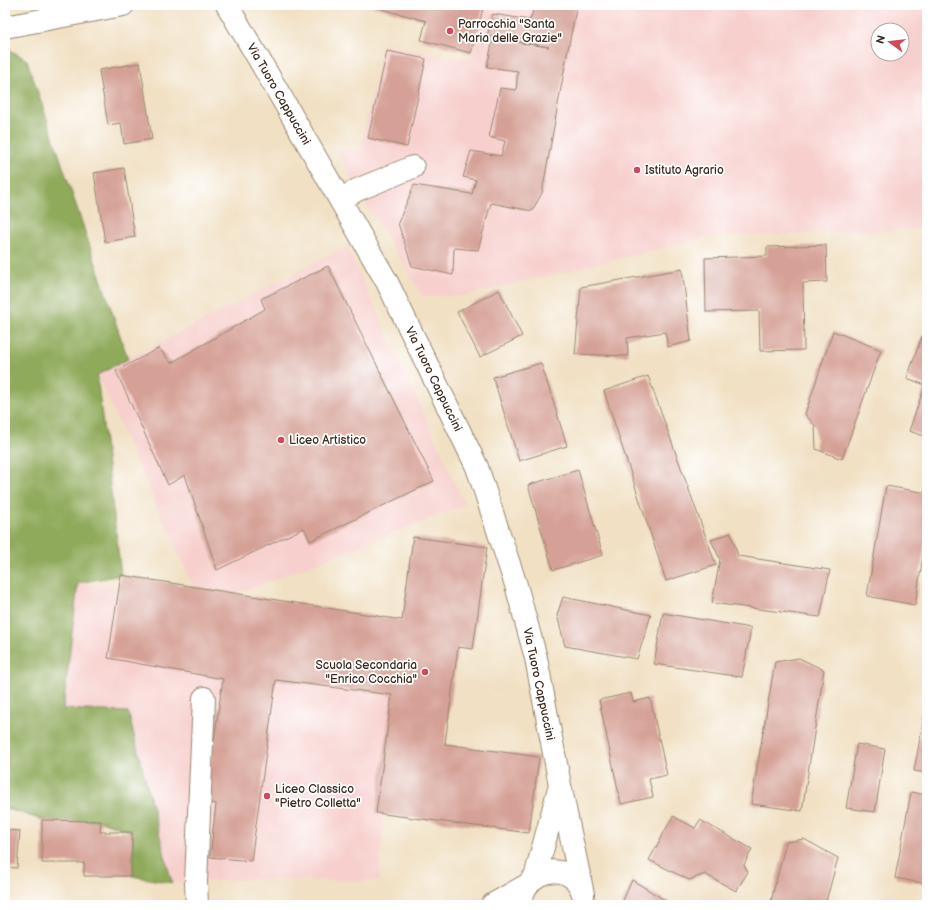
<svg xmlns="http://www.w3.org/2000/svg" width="932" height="910" font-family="'Balsamiq Sans',sans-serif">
  <rect width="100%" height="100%" fill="#fff"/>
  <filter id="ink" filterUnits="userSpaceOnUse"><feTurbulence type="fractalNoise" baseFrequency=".025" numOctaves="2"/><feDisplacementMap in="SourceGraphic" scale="8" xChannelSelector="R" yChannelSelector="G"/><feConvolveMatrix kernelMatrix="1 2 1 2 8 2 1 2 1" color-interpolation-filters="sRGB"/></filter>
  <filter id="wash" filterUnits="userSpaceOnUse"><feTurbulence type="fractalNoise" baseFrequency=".012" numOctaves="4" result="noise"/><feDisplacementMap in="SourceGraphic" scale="16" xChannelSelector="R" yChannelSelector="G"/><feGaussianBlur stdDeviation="0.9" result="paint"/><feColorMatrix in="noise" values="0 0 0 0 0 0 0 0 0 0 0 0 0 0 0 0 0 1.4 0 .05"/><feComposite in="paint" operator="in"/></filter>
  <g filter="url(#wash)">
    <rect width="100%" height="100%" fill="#f1e0c3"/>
    <path fill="#f7d0ce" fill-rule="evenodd" d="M484,5H927V229L710,237L462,296H423L357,190L337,149L360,150L383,45L471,60ZM878,30H902V54H878Z
      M347,246L465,505L239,593L193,586L97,375Z
      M78,583L402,620L392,695L379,881L253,879L172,883L128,712L63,709Z"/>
    <path fill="#90aa5c" stroke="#666a3d" d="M5,47L27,60L128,359L97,375L121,575L78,583L63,709L128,712L172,883L132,876V832L101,821L42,820L5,808Z"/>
    <g id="blocks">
      <path fill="#d5a095" d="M368,5H484L471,53L421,40L426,21Z
        M535,5H577L568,49L542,193L532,211L491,203L478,250L454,248L453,275L412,266L398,223L414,185L472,194L476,180L463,177L471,151L501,156L505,141L489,137L500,88L516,90L518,71L487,67L493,39L549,47L487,36L493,14L530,20Z
        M387,51L426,59L407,147L368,138Z
        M140,63L152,139L124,144L121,123L108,125L99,70Z
        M124,168L135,237L105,242L94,173Z
        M826,245L827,282L803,283L804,350L760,351L759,311L706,312L705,258L767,256V247Z
        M328,266L434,481L310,541L304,528L217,570L185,475L168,485L116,371L159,348L171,363L265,309L261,299Z
        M682,269L691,341L668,347L665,332L627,338L628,356L575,354L581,287Z
        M499,290L522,336L480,357L457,312Z
        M833,331L881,350L842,459L816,449L815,426L805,414Z
        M922,336L927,337V437L909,431L925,385L907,378Z
        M541,363L567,446L519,461L493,377Z
        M648,376L716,565L666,581L604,391Z
        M578,470L603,555L553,570L528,485Z
        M886,486L927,493V532L915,605L867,596Z
        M731,533L738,556L830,570L820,617L712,603L720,559L711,540Z
        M413,537L487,547L473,649L458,647L445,744L539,757L529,833L376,813L392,695L276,680L251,861L210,857L216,804L205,801L223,679L108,658L121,575L402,620Z
        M563,597L651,615L637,659L565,646L557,615Z
        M663,613L751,628L742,677L654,664Z
        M799,658L824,670L802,811L751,804L775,662Z
        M631,693L633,702L650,698L667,775L649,779L653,797L621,804L599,700Z
        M926,706H927V773L914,771Z
        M857,744L885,749L875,812L846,808Z
        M911,792L927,795V884L895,878Z
        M673,816L695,828L700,820L752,849L744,865L748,872L736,891L705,874L689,880L649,860Z
        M42,820L101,821L100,832H132V876H84V863H42Z
        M5,830L20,831L17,868L5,867Z
        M804,839L838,858L825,905H770L786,842Z
        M632,880L673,905H621Z"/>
    </g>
  </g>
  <g filter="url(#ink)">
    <use href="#blocks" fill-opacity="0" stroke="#968570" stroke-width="1"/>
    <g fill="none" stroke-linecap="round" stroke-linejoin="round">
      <defs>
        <path id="minor" d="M227,5L284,102L387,282L477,467L516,585L536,658L560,785L583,894
          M5,27L123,5
          M340,200L357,190L413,167
          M535,877L559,788
          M197,905L196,882L204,698
          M492,905L527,885
          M522,905C519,879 553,861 573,878C578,882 581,888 583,894"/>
      </defs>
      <use href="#minor" stroke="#968570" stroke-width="24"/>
      <use href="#minor" stroke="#fff" stroke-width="22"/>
    </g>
  </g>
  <g fill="#d1495b" stroke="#fff" stroke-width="1.5">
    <circle cx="450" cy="31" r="4"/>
    <circle cx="637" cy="170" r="4"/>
    <circle cx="281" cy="440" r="4"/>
    <circle cx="425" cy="672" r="4"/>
    <circle cx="267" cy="796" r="4"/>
  </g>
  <g text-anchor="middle" stroke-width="3.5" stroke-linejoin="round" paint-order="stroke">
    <g font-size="12" fill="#3b2a1e" stroke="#fff" text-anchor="start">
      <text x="458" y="28">Parrocchia "Santa<tspan x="458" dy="14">Maria delle Grazie"</tspan></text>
      <text x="645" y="174">Istituto Agrario</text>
      <text x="289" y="444">Liceo Artistico</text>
      <text x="417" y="669" text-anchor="end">Scuola Secondaria<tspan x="417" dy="14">"Enrico Cocchia"</tspan></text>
      <text x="275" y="793">Liceo Classico<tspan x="275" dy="14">"Pietro Colletta"</tspan></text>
    </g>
    <g font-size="12" fill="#3b2a1e" stroke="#fff">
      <text transform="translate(279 94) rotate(60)" y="4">Via Tuoro Cappuccini</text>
      <text transform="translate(434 379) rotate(64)" y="4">Via Tuoro Cappuccini</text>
      <text transform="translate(539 684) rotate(78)" y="4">Via Tuoro Cappuccini</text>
    </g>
  </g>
  <rect width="932" height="910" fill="none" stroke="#fff" stroke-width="20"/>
  <g transform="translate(890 42) rotate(285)"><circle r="19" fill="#ffffff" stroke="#b1aaa5"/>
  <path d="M0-3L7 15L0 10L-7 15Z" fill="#d1495b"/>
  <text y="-6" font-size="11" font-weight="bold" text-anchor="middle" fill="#3b2a1e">N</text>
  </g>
</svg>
